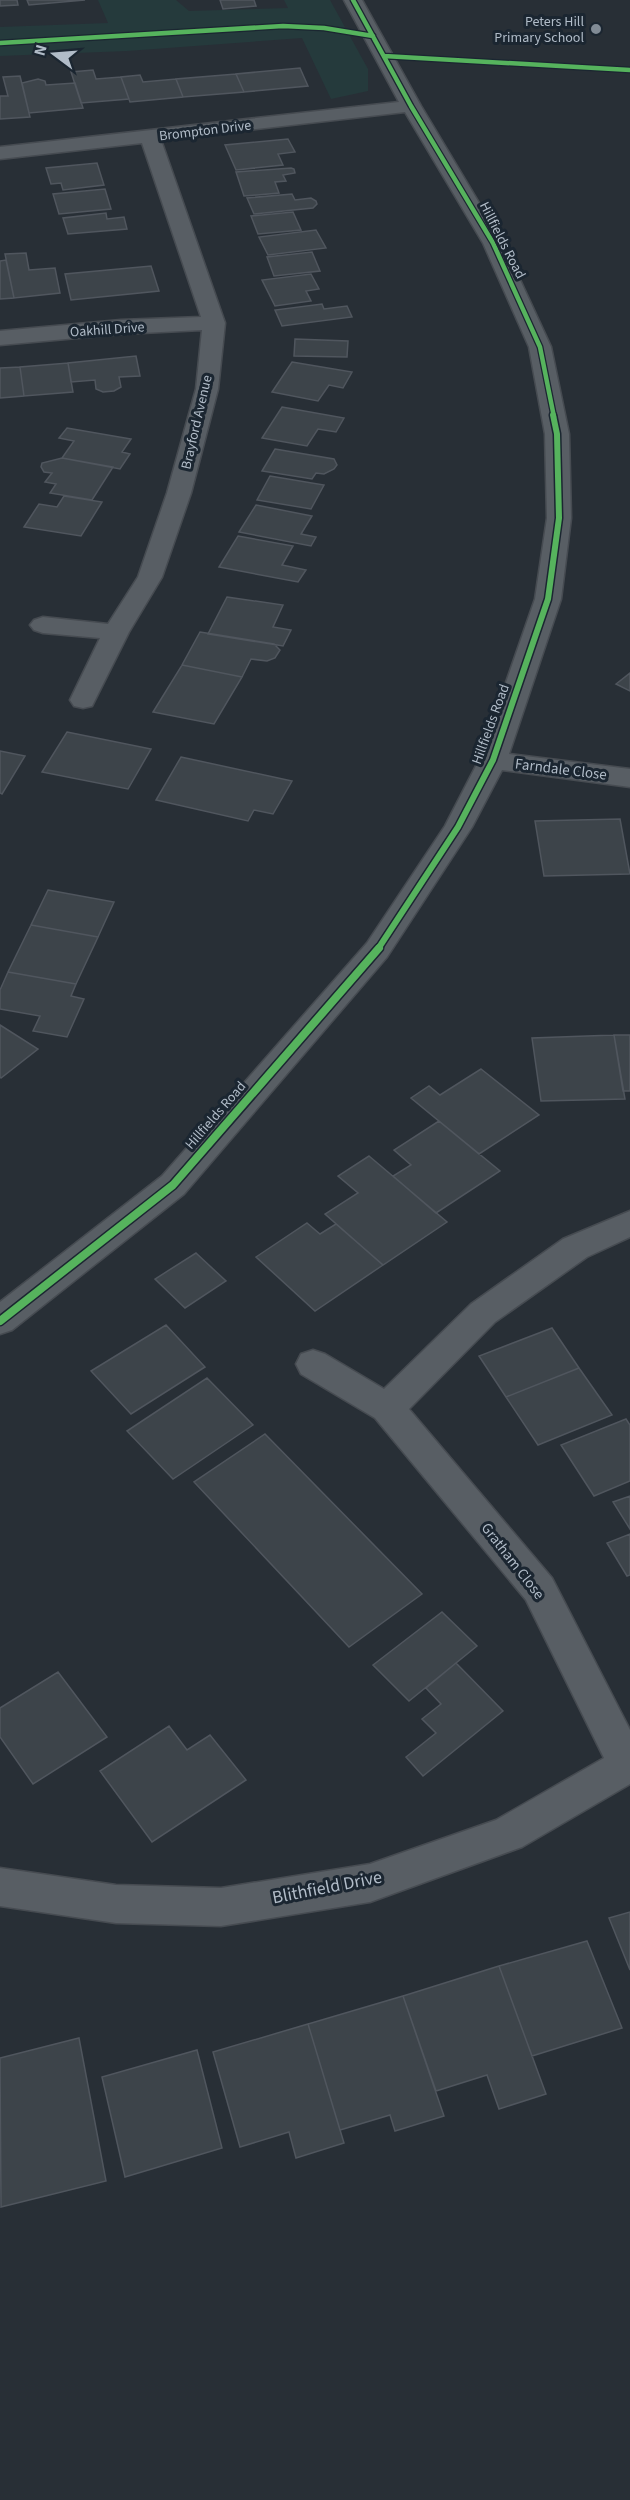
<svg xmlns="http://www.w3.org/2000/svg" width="630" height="2500" font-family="'Source Sans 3',sans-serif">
  <rect width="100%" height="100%" fill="#282f36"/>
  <path fill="#253a3c" d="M98,0H176L189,11L288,8L284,0H330L368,69V91L331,99L302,38L127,51L0,56V27L108,23Z"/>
  <path fill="#3d444a" stroke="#50565e" stroke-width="1.5" d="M0,0H17L18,5L0,6Z
    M27,0H85L29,5Z
    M220,0H254L256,6L223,9Z
    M300,68L308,86L244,92L236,74Z
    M93,70L96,79L121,77L129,99L81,103L71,72Z
    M236,74L244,92L183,97L176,79Z
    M140,75L143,82L176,79L183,97L130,102L121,77Z
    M20,76L30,117L0,119V96H8L3,77Z
    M38,79L45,81L46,85L75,83L83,108L29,113L22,83Z
    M288,139L295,152L278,154L283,165L236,170L225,145Z
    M97,163L104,185L63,190L61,183L51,184L46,168Z
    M291,168L294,169L295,173L283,175L286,181L275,182L279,193L244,196L236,172Z
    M105,189L111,209L59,214L53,194Z
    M292,194L295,200L311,198L316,201L317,204L313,208L254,214L247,198Z
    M293,212L301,230L258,234L251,216Z
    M106,213L107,219L124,217L127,229L68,234L63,218Z
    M316,230L326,248L268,255L259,237Z
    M312,252L320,271L274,276L267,257Z
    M26,253L29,270L55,268L60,293L14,298L5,254Z
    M6,260L14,298L0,299V261Z
    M151,266L159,291L71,300L65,274Z
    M311,274L319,289L306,291L311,301L275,306L262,280Z
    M322,304L324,309L347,306L352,317L282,326L275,310Z
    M295,339L348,341L347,357L294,356Z
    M136,356L140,376L119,377L121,387L114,391L103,392L96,389L95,380L71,382L68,363Z
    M292,362L352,372L343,388L329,385L318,401L272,392Z
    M68,363L73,392L24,396L20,367Z
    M20,367L24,396L0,398V368Z
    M282,407L344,418L336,432L318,429L307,446L262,438Z
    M67,428L131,439L122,452L130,454L120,469L62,458L74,441L59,438Z
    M275,449L334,459L337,465L334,469L324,474L316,473L312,479L262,471Z
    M62,458L113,467L92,500L50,493L56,484L45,482L52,473L44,472L41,467L42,463Z
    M270,476L324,485L311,509L257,500Z
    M64,496L102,502L81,536L24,527L39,504L57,507Z
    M256,505L312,516L301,534L316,537L311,546L239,532Z
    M238,536L293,546L282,565L306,570L298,582L219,567Z
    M227,597L283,605L273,627L291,630L283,646L208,634Z
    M200,632L274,644L280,650L275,658L267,661L251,659L242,677L182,665Z
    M182,665L242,677L214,724L153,712Z
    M630,673V691L616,684Z
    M67,732L151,749L128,789L42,772Z
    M0,751L25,756L2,794L0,793Z
    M181,757L292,781L273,814L254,810L248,821L156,800Z
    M620,819L630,874L544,876L535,821Z
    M48,890L114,902L98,937L31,925Z
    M31,925L98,937L76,984L8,972Z
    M8,972L76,984L71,996L84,999L67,1037L33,1031L40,1016L0,1009V990Z
    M0,1025L38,1049L1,1078L0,1077Z
    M614,1035L625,1099L541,1101L532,1038Z
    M614,1035H630V1091H623Z
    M481,1069L539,1115L479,1154L411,1098L429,1086L440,1095Z
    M439,1121L500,1171L436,1213L393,1176L411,1165L394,1150Z
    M369,1156L447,1222L383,1265L325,1214L358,1193L338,1176Z
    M307,1223L320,1234L336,1224L383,1265L315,1311L256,1257Z
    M196,1253L226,1281L185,1308L155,1279Z
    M166,1325L205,1367L131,1414L91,1371Z
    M552,1328L579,1368L506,1397L479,1356Z
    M579,1368L612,1415L538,1445L506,1397Z
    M207,1378L253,1425L173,1479L127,1431Z
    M626,1419L630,1425V1481L594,1496L561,1445Z
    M265,1434L422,1594L349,1647L194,1482Z
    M630,1496V1529L613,1502Z
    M630,1534V1575L627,1576L607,1543Z
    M442,1612L477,1646L409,1701L373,1665Z
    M456,1663L503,1711L423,1776L406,1757L436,1733L422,1719L441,1704L426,1688Z
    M58,1672L107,1737L33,1784L0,1737V1708Z
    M169,1726L187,1750L210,1735L246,1780L152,1842L100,1771Z
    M630,1912V1970L609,1918Z
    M587,1941L622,2028L532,2056L499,1966Z
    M499,1966L546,2094L499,2109L487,2075L436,2091L403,1996Z
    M403,1996L444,2116L395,2131L390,2115L340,2130L308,2024Z
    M308,2024L344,2143L296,2158L289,2132L240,2147L213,2052Z
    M79,2038L106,2181L1,2207L0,2058Z
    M197,2050L222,2148L125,2177L102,2077Z"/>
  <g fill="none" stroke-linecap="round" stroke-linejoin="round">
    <defs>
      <path id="minor" d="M344,0H362L421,106L503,243L551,347L569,434L571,518L561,599L509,754L630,769V787L502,770L472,827L387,957L184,1194L12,1330L0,1334V1302L162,1176L367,943L445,826L479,760L535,599L547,518L545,434L529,347L483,243L405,112L161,140L225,323L218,389L191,493L162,577L129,632L92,706L83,708L74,706L70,700L100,638L43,633L34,630L30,625L34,620L43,617L108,624L138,577L167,493L196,389L202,330L121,334L0,345V331L121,320L201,317L142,143L0,159V147L399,102Z
        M630,1211V1237L587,1257L495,1322L409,1409L552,1578L630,1730V1784L522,1847L370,1902L221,1926L116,1923L0,1906V1868L116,1885L221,1888L370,1864L496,1820L604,1758L526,1600L375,1418L301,1374L296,1364L301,1354L313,1350L325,1354L384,1389L471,1304L563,1239Z"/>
    </defs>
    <use href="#minor" stroke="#464b51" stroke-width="3"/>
    <use href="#minor" fill="#585e64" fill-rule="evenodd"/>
    <defs>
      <path id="cycleway-far2" d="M353,0L411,106L493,243L540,347L554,417
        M0,43L283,26L324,28L373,36
        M384,56L630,70"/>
      <path id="cycleway-far1" d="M378,949L458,827L493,760L548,599L559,518L557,434L553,415"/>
      <path id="cycleway" d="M0,1321L173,1185L379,948"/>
    </defs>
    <use href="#cycleway-far2" stroke="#1b2631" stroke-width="7"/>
    <use href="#cycleway-far1" stroke="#1b2631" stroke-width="9"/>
    <use href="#cycleway" stroke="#1b2631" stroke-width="11"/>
    <use href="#cycleway-far2" stroke="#56b35d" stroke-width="4.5"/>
    <use href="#cycleway-far1" stroke="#56b35d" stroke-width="6"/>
    <use href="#cycleway" stroke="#56b35d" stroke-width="8"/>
  </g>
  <circle fill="#818b95" stroke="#1b2631" stroke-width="2" cx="596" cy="29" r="6"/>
  <g text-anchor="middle" stroke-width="6" stroke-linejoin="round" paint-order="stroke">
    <g font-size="14" fill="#b1bcc8" stroke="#1b2631" text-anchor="end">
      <text x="584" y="26">Peters Hill<tspan x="584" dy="16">Primary School</tspan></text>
    </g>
    <g font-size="14" fill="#b1bcc8" stroke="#1b2631">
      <text transform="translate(205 130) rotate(-7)" y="5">Brompton Drive</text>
      <text transform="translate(503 240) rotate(63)" y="5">Hillfields Road</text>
      <text transform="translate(107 329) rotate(-4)" y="5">Oakhill Drive</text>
      <text transform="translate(196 422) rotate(-77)" y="5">Brayford Avenue</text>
      <text transform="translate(490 724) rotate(-70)" y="5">Hillfields Road</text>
      <text transform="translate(215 1115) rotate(-49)" y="5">Hillfields Road</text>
    </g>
    <g font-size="15" fill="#b1bcc8" stroke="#1b2631">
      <text transform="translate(561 769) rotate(7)" y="5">Farndale Close</text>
      <text transform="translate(513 1561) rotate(52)" y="5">Gratham Close</text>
    </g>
    <g font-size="18" fill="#b1bcc8" stroke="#1b2631">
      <text transform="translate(327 1887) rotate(-11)" y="6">Blithfield Drive</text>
    </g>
  </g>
  <g transform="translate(54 54) rotate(286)" stroke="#1b2631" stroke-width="4.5" paint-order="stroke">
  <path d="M0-4.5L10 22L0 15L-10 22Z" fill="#b1bcc8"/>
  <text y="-9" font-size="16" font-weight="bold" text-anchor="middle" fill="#b1bcc8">N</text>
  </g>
</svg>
